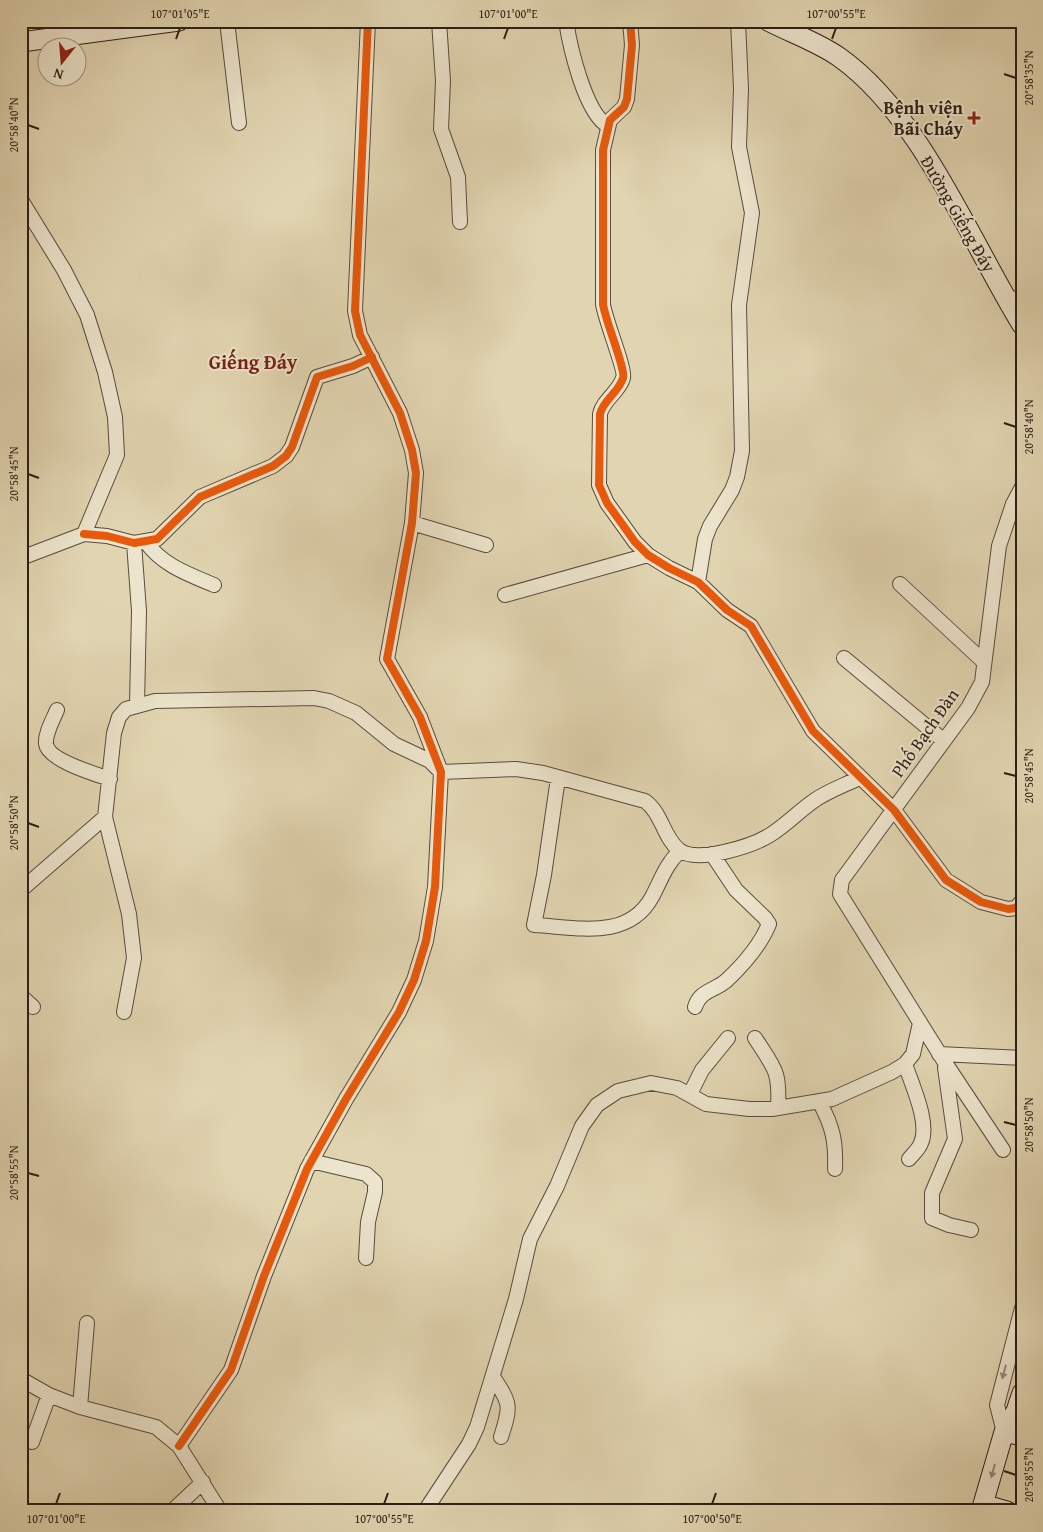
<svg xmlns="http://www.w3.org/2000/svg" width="1043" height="1532" font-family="'Gentium Book Plus',serif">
  <rect width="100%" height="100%" fill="#e1d5b1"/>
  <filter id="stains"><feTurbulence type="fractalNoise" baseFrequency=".004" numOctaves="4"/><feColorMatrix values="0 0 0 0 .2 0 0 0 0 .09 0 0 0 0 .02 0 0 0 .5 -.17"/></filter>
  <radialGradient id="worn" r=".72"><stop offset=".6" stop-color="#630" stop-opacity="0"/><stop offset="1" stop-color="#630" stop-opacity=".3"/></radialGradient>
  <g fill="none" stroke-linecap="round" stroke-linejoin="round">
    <defs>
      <path id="street" d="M227,21L239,123
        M439,21L443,81L441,129L458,177L460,222
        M566,21C570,47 585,113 608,126
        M630,21L632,45L627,99L624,107L610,120L603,150V304C605,320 626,370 623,378C619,392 603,400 600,414L599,485L607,503L635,542L648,555L669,568L698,582L727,610L751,626L813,731L894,810L946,880L981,902L1008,909L1016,908L1022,901
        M21,200L64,270L87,315L105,372L115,417L117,455L84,534L21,558
        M1006,299L1022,298
        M412,523L486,545
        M84,534L107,536L134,543L157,539L200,497L273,466L286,456L292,447L317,377L353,366L372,357
        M146,542C162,565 188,574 214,585
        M134,543L139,611L137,705
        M698,582L705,539L710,526L732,490L737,477L742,451L739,305L752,213L739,147L741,89L738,21
        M900,584L984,662
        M505,595L648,555
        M844,658L944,741
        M57,710C53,720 45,733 46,744C48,760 95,774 110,779
        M558,778L544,875L534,925C576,927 628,941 652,897C661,880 666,864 680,851
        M105,817L129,914L134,958L124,1012
        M21,890L105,817L114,733L119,717L126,709L155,701L314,698L329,701L356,713L394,744L430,761L441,772L516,769L543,773L645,801C662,813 663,837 679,850C697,864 752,846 770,835C786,825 799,811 815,800C828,791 845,785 859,778
        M21,996L33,1007
        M695,1007C700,990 715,991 727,980C744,964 760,946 769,924L765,918L736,890L712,854
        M755,1038C775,1069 780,1071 778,1108
        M939,1054L1022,1058
        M905,1064C912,1085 930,1123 921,1143C919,1149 913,1154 909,1159
        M945,1068L955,1139L932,1193V1218L949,1225L971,1230
        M690,1094L702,1070L728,1038
        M819,1101C833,1127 836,1141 835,1169
        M1003,1150L944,1061L840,894L842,880L968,708L982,682L999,546L1013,504L1022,487
        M311,1161L366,1174L375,1182V1192L368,1222L366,1258
        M493,1377C511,1404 511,1406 501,1437
        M21,1379L49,1395L80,1407L156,1427L179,1446L220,1511
        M80,1407L87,1323
        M1004,1432L997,1405L1022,1308
        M32,1442L49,1395
        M179,1446L231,1370L264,1276L307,1169L346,1099L399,1012L414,980L426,941L435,887L441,772L420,717L387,659L412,523L416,473L412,450L400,413L360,335L355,311L368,21
        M172,1511L203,1482
        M425,1511L469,1444L477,1427L516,1299L530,1239L557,1186L582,1126L597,1105L618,1091L651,1083L677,1088L706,1104L749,1109H772L832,1099L892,1072L905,1064L913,1054L920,1023"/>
      <path id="secondary" d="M768,21C791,33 818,42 839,57C921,115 970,241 1022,325
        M21,42L179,21
        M1004,1432L1022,1436
        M983,1504L1007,1511
        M981,1511L1004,1432L1016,1411L1022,1393"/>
    </defs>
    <use href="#street" stroke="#584c3d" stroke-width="16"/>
    <use href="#secondary" stroke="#2a1f16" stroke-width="21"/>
    <use href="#street" stroke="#ece4cc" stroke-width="14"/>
    <use href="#secondary" stroke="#ece4cc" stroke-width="19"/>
    <defs>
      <path id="cycleway" d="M630,21L632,45L627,99L624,107L610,120L603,150V304C605,320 626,370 623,378C619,392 603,400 600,414L599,485L607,503L635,542L648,555L669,568L698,582L727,610L751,626L813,731L894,810L946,880L981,902L1008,909L1016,908L1022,901
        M84,534L107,536L134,543L157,539L200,497L273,466L286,456L292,447L317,377L353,366L372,357
        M179,1446L231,1370L264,1276L307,1169L346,1099L399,1012L414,980L426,941L435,887L441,772L420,717L387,659L412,523L416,473L412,450L400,413L360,335L355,311L368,21"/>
    </defs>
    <use href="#cycleway" stroke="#ece4cc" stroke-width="11"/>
    <use href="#cycleway" stroke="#e8590c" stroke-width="8"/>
  </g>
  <defs><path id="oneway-solid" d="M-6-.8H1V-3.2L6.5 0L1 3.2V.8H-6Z" transform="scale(1.25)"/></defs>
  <g fill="#958b7a">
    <use href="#oneway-solid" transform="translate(1004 1372) rotate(105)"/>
    <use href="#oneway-solid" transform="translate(993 1471) rotate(105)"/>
  </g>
  <path fill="none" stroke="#2a1f16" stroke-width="2" d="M176,39L180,28M504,39L508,28M832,39L836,28M1004,74L1016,78M28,125L39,129M1004,423L1016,427M28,474L39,478M1004,773L1016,776M28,823L39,827M1004,1122L1016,1125M28,1173L39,1176M1004,1471L1016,1475M56,1504L60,1493M384,1504L388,1493M712,1504L716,1493"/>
  <path fill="#8f2418" stroke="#ece4cc" stroke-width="2" d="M971.5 110.5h5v5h5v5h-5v5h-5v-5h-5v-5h5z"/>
  <g text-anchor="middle" stroke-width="4" stroke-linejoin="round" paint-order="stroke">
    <g font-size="18" font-weight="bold" fill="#2a1f16" stroke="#ece4cc" text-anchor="end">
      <text x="963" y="114">Bệnh viện<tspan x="963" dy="21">Bãi Cháy</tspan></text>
    </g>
    <g font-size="18" fill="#2a1f16" stroke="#ece4cc">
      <text transform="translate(958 214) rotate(60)" y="6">Đường Giếng Đáy</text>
      <text transform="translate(925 733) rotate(-55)" y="6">Phố Bạch Đàn</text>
    </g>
    <g font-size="20" font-weight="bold" fill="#7a1f14" stroke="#ece4cc">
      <text x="253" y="369">Giếng Đáy</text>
    </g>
  </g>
  <rect width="1043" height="1532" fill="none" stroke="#e1d5b1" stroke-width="55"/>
  <g transform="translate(62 62) rotate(197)"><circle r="24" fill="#ece4cc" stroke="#9e9583"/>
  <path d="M0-4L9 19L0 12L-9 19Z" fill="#8f2418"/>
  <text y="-8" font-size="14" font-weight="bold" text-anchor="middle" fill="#2a1f16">N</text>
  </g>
  <rect x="28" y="28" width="988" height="1476" fill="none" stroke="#2a1f16" stroke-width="2"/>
  <g font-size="12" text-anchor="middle" fill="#2a1f16">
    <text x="180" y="18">107°01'05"E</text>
    <text x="508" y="18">107°01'00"E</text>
    <text x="836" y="18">107°00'55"E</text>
    <text transform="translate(1029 78) rotate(-90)" y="4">20°58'35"N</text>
    <text transform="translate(14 125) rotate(-90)" y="4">20°58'40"N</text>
    <text transform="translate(1029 427) rotate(-90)" y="4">20°58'40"N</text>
    <text transform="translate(14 474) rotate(-90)" y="4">20°58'45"N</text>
    <text transform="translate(1029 776) rotate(-90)" y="4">20°58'45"N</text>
    <text transform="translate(14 823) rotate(-90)" y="4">20°58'50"N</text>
    <text transform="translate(1029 1125) rotate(-90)" y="4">20°58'50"N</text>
    <text transform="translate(14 1173) rotate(-90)" y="4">20°58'55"N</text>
    <text transform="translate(1029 1475) rotate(-90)" y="4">20°58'55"N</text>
    <text x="56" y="1523">107°01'00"E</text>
    <text x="384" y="1523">107°00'55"E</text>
    <text x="712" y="1523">107°00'50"E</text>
  </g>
  <rect width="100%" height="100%" filter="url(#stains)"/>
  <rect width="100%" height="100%" fill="url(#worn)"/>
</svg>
